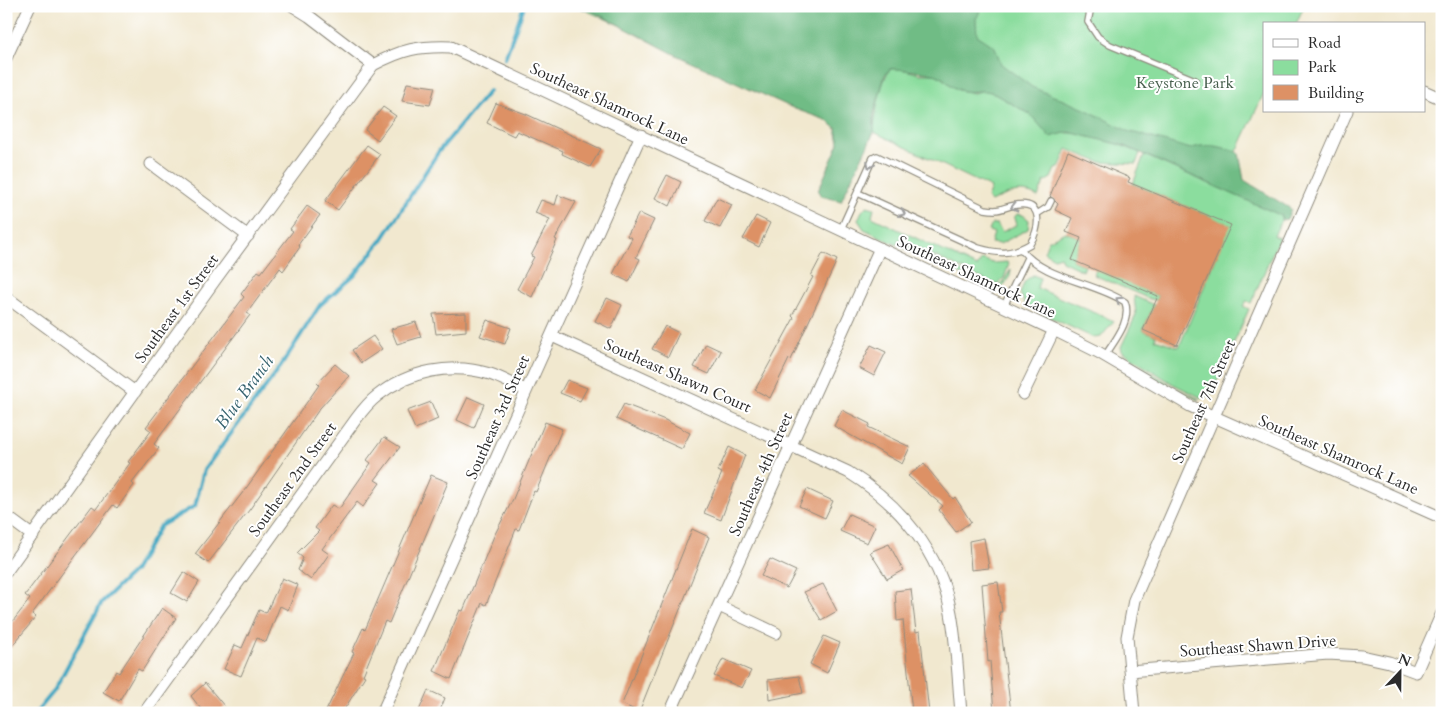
<svg xmlns="http://www.w3.org/2000/svg" width="1448" height="719" font-family="Cardo,serif">
  <rect width="100%" height="100%" fill="#fff"/>
  <filter id="ink" filterUnits="userSpaceOnUse"><feTurbulence type="fractalNoise" baseFrequency=".02" numOctaves="2"/><feDisplacementMap in="SourceGraphic" scale="10" xChannelSelector="R" yChannelSelector="G"/><feConvolveMatrix kernelMatrix="1 2 1 2 8 2 1 2 1" color-interpolation-filters="sRGB"/></filter>
  <filter id="wash" filterUnits="userSpaceOnUse"><feTurbulence type="fractalNoise" baseFrequency=".0096" numOctaves="4" result="noise"/><feDisplacementMap in="SourceGraphic" scale="20" xChannelSelector="R" yChannelSelector="G"/><feGaussianBlur stdDeviation="1.12" result="paint"/><feColorMatrix in="noise" values="0 0 0 0 0 0 0 0 0 0 0 0 0 0 0 0 0 1.4 0 .05"/><feComposite in="paint" operator="in"/></filter>
  <g filter="url(#wash)">
    <rect width="100%" height="100%" fill="#f1e8cf"/>
    <path fill="#8bdd9e" stroke="#5b8464" d="M576,6H1304L1296,24H1264V93L1223,182L883,31L843,124Z
      M898,68L920,74H936L958,90L974,93L984,90L991,92L1030,114L1054,136C1068,125 1125,146 1140,153L1136,164L1099,162L1067,149L1059,168L1055,169L1051,178L1044,182L1038,197C1021,187 1007,194 991,202L987,198L991,188L874,132C874,116 881,81 890,69Z
      M1144,155L1283,216L1274,236L1279,238L1251,303L1246,301L1243,306L1249,309L1211,395L1202,398L1173,384L1122,351L1121,347L1136,315L1134,296L1154,305L1143,330L1156,336L1155,339L1179,347L1230,225L1133,184Z
      M867,206L874,208L872,217L977,267L982,259L993,263L1007,262L1009,264L1004,278L997,284L989,282L899,239L897,245L864,229L858,220L862,211Z
      M1017,214L1023,215L1029,220L1028,229L1000,244L991,243L994,233L989,231L992,224H997L1002,232L1016,225L1014,218Z
      M1065,232L1081,238L1072,260L1085,266L1083,271L1062,261L1060,256L1054,258L1044,252L1048,241Z
      M901,242L991,286L1002,284L1011,269L1010,276L1003,287L992,289L899,246Z
      M1096,269L1158,296L1156,300L1150,299L1094,275Z
      M1033,275L1040,278L1037,288L1114,321L1101,337L1094,338L1026,306L1020,293L1025,281Z
      M1122,354L1175,388L1199,399L1198,400L1163,383L1123,357Z"/>
    <path fill="#70bc85" stroke="#4e7458" d="M583,6H983L976,19L977,35L995,47L1001,64L1032,87L1087,110L1128,131L1191,149C1204,142 1225,147 1239,153L1244,180L1291,209L1287,219L1281,220L1282,216L1125,146L1069,132L1050,137L1030,114L991,92C980,89 971,94 960,90C951,88 945,78 937,75C932,73 894,68 890,69L885,75L874,114V132L841,201L821,196L818,191L839,143L836,128L826,120L795,109L678,56Z"/>
    <g fill="none" stroke-linecap="round" stroke-linejoin="round">
      <path stroke="#43a8c3" stroke-width="4" d="M505,58L524,6
        M36,713L54,691L102,602L134,571L160,526L195,506L204,470L281,366L320,305L354,276L382,240L439,151L489,91"/>
    </g>
    <g id="blocks">
      <path fill="#dd9165" d="M407,83L435,87L430,105L402,101Z
        M496,103L526,114L601,149L590,167L562,154L563,151L517,131L514,136L487,123Z
        M383,107L396,116L378,140L365,130Z
        M367,145L380,154L338,210L325,201Z
        M1068,151L1130,178L1128,182L1231,225L1177,345L1143,330L1158,296L1072,260L1081,238L1066,232L1072,218L1055,210L1058,204L1050,196Z
        M667,175L681,182L670,206L655,198Z
        M558,195L576,202L555,239L557,240L532,297L517,289L534,257L531,256L550,219L535,213L541,200L555,205Z
        M717,198L732,205L720,228L705,221Z
        M307,206L320,215L298,245L300,247L283,271L280,268L247,313L250,315L154,444L159,448L132,483L134,485L117,508L113,505L32,614L36,617L6,653V630L30,599L25,595L92,506L96,509L130,463L128,462L151,431L146,427L244,297L241,294L258,271L261,273L293,231L290,229Z
        M639,213L654,220L636,257L640,259L629,282L613,274L632,238L627,236Z
        M756,216L770,223L759,247L743,239Z
        M823,253L837,260L791,360L789,359L770,398L755,390L794,318L792,316L813,277L811,276Z
        M607,298L622,305L611,329L595,321Z
        M466,313V331L436,334L433,314Z
        M487,320L511,328L505,344L480,336Z
        M416,322L421,337L397,344L391,329Z
        M665,326L679,333L668,357L652,349Z
        M373,336L382,349L361,363L352,350Z
        M706,344L721,351L709,374L694,367Z
        M871,345L886,352L874,376L859,368Z
        M335,364L349,376L320,408L250,509L208,563L195,554L247,487L319,385L317,383Z
        M567,380L587,388L580,401L560,393Z
        M468,397L484,404L474,428L457,420Z
        M431,402L438,419L415,429L407,411Z
        M624,404L665,420L690,433L682,449L616,419Z
        M842,410L870,424L868,427L910,447L902,464L834,426Z
        M545,422L562,429L536,492L534,491L519,530L516,529L486,605L482,603L451,679L434,671L460,610L463,611L494,536L513,499Z
        M384,437L400,447L375,480L380,483L363,507L357,502L322,549L329,554L311,580L298,570L303,558L297,553L319,531L315,528L332,505L339,509L371,463L367,460Z
        M729,447L745,455L721,520L704,513L722,473L718,471Z
        M924,464L953,499L955,497L971,522L956,532L939,510L943,506L908,476Z
        M431,475L448,482L389,623L385,621L363,675L365,676L342,713H325L354,653L352,652L363,628L365,630Z
        M807,489L833,501L825,518L799,506Z
        M849,514L875,526L867,543L840,531Z
        M692,529L709,537L639,712L622,704Z
        M984,538L989,568L971,570L969,541Z
        M889,544L903,570L887,579L870,552Z
        M770,559L796,571L787,588L761,576Z
        M184,572L199,582L187,602L171,593Z
        M282,578L298,585L288,610L280,606L266,642L257,638L241,676L224,669L235,645L242,648L259,610L266,613Z
        M998,582L1002,612H999L1011,713H994L990,661L988,662L982,584Z
        M823,584L837,611L821,620L804,592Z
        M911,589L916,632L920,631L929,713H912L903,620L897,621L895,591Z
        M162,608L176,618L142,671L138,669L119,701L103,692L116,671L119,673Z
        M824,636L840,643L827,673L810,664Z
        M723,659L751,671L742,688L714,676Z
        M799,676L803,693L769,700L768,680Z
        M205,683L225,707L218,713H204L191,696Z
        M428,690L445,698L439,713H418Z"/>
    </g>
  </g>
  <g filter="url(#ink)">
    <use href="#blocks" fill-opacity="0" stroke="#8e8a7d" stroke-width="1"/>
    <g fill="none" stroke-linecap="round" stroke-linejoin="round">
      <defs>
        <path id="lane" d="M1091,6L1088,22L1098,37L1110,45L1195,80
          M1037,214L1048,207L1051,201
          M841,229L873,158L877,156L985,209C1003,212 1001,207 1016,205C1044,200 1040,228 1030,244C1011,255 999,254 978,248L858,193
          M1021,249C1043,279 1095,282 1125,302C1132,321 1114,341 1105,356
          M1004,306L1027,258"/>
        <path id="street" d="M293,6L309,16L373,65C403,49 418,46 451,47L1054,330L1098,352L1190,406L1442,518
          M6,58L30,6
          M1424,91L1442,99
          M151,164L248,236
          M6,297L135,392
          M552,336L848,472C900,504 940,552 951,613C957,646 958,680 961,713
          M1023,394L1054,330
          M6,516L33,536
          M6,572L215,280L373,65
          M719,606L776,633
          M1130,671L1328,654L1362,656L1389,662L1416,672L1442,613
          M144,713L356,419C362,411 369,402 377,396C408,371 452,362 490,374C502,378 514,385 526,390
          M382,713L641,135
          M670,713L880,248
          M1134,713L1127,637L1134,600L1347,111"/>
      </defs>
      <use href="#lane" stroke="#8e8a7d" stroke-width="8"/>
      <use href="#street" stroke="#8e8a7d" stroke-width="13"/>
      <use href="#lane" stroke="#fff" stroke-width="5.5"/>
      <use href="#street" stroke="#fff" stroke-width="11"/>
    </g>
    <defs><path id="oneway-chevron" d="M-2-3.5L2.5 0L-2 3.5" fill="none" stroke-width="1.6" stroke-linecap="round" stroke-linejoin="round" transform="scale(1.25)"/></defs>
    <g stroke="#a0a0a0">
      <use href="#oneway-chevron" transform="translate(870 165) rotate(116)"/>
      <use href="#oneway-chevron" transform="translate(1014 207) rotate(166)"/>
      <use href="#oneway-chevron" transform="translate(902 213) rotate(25)"/>
      <use href="#oneway-chevron" transform="translate(1119 300) rotate(-146)"/>
    </g>
  </g>
  <g text-anchor="middle" stroke-width="4" stroke-linejoin="round" paint-order="stroke">
    <g font-size="16" fill="#48604e" stroke="#fff">
      <text x="1185" y="88">Keystone Park</text>
    </g>
    <g font-size="16" fill="#2b2b2b" stroke="#fff">
      <text transform="translate(610 103) rotate(25)" y="6">Southeast Shamrock Lane</text>
      <text transform="translate(977 276) rotate(25)" y="6">Southeast Shamrock Lane</text>
      <text transform="translate(176 308) rotate(-54)" y="6">Southeast 1st Street</text>
      <text transform="translate(678 375) rotate(24)" y="6">Southeast Shawn Court</text>
      <text transform="translate(1203 401) rotate(-66)" y="6">Southeast 7th Street</text>
      <text transform="translate(497 417) rotate(-66)" y="6">Southeast 3rd Street</text>
      <text transform="translate(1339 454) rotate(24)" y="6">Southeast Shamrock Lane</text>
      <text transform="translate(760 474) rotate(-66)" y="6">Southeast 4th Street</text>
      <text transform="translate(292 479) rotate(-54)" y="6">Southeast 2nd Street</text>
      <text transform="translate(1258 645) rotate(-4)" y="6">Southeast Shawn Drive</text>
    </g>
    <g font-size="18" font-style="italic" fill="#36636f" stroke="#fff">
      <text transform="translate(244 392) rotate(-54)" y="6">Blue Branch</text>
    </g>
  </g>
  <rect width="1448" height="719" fill="none" stroke="#fff" stroke-width="25"/>
  <rect x="1263" y="22" width="162" height="90" fill="#ffffff" stroke="#aaaaaa"/>
  <rect x="1273" y="39" width="25" height="8" fill="#ffffff" stroke="#aaaaaa"/>
  <text x="1308" y="48" font-size="15" fill="#2b2b2b">Road</text>
  <rect x="1273" y="60" width="25" height="15" fill="#8bdd9e" stroke="#aaaaaa"/>
  <text x="1308" y="72" font-size="15" fill="#2b2b2b">Park</text>
  <rect x="1273" y="85" width="25" height="15" fill="#dd9165" stroke="#aaaaaa"/>
  <text x="1308" y="98" font-size="15" fill="#2b2b2b">Building</text>
  <g transform="translate(1400 672) rotate(22)" stroke="#ffffff" stroke-width="4" paint-order="stroke">
  <path d="M0-4L9 19L0 12L-9 19Z" fill="#2b2b2b"/>
  <text y="-8" font-size="14" font-weight="bold" text-anchor="middle" fill="#2b2b2b">N</text>
  </g>
</svg>
